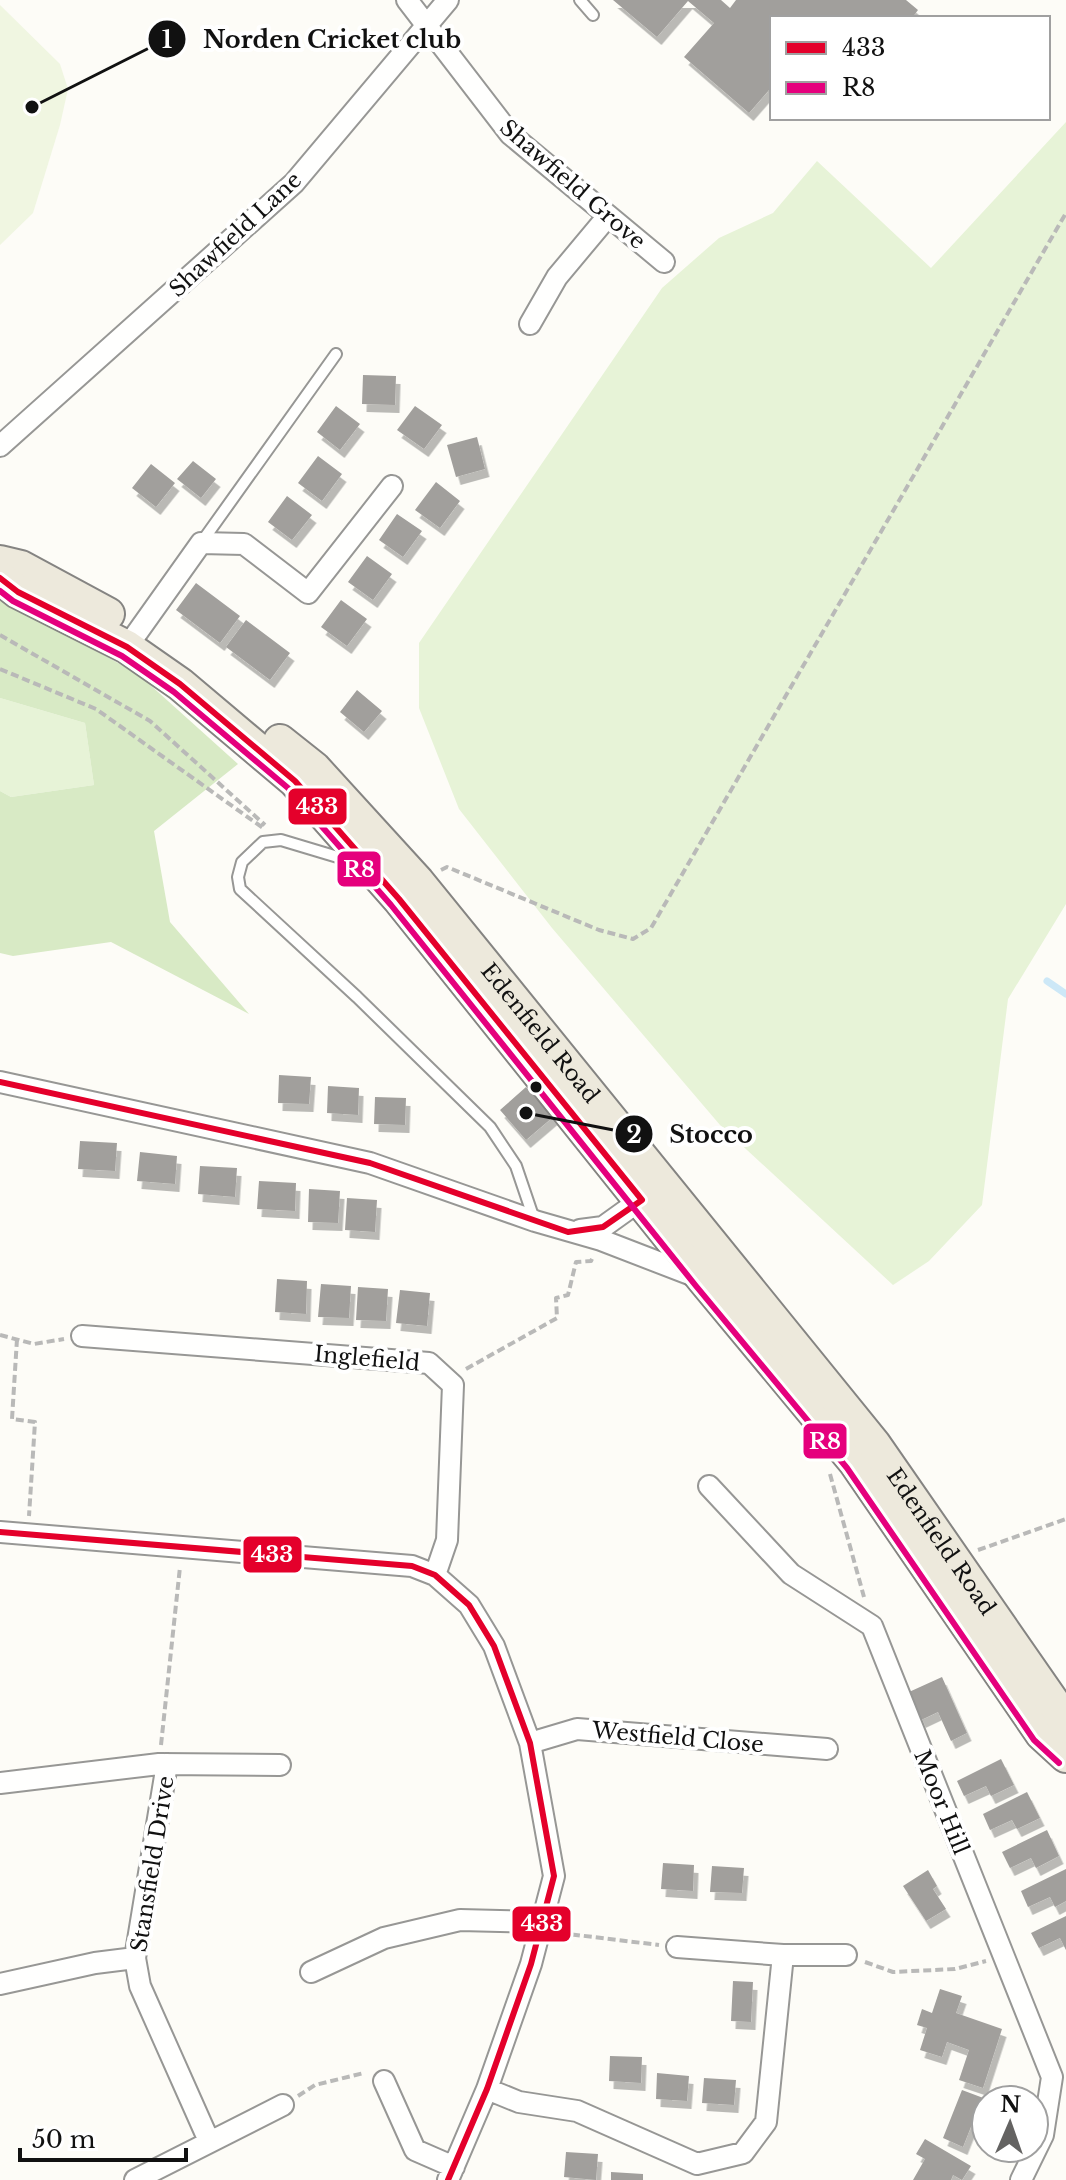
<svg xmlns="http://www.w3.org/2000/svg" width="1066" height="2180" font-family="'Libre Baskerville',serif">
  <defs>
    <filter id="shadow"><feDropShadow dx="4.5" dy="8" stdDeviation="0" flood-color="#0004"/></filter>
  </defs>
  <rect width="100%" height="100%" fill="#fdfcf7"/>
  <path fill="#e7f3d7" d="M1066,122V904L1008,999L982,1205L929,1261L893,1285L720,1125L552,928L459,809L419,708V643L662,288L719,238L773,213L817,161L931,268Z
    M0,698L85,723L94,785L11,797L0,791Z"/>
  <path fill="#d8eac5" d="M0,598L138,674L238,764L154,831L170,922L249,1014L111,942L13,956L0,953V791L11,797L94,785L85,723L0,698Z"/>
  <path fill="#f0f6e1" d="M0,5L60,64L68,89L60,125L33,213L0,245Z"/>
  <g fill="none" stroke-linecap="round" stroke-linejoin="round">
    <path stroke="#cde8f7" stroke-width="7" d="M1047,981L1066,994"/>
  </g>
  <path fill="#a19f9c" filter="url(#shadow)" d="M613,0H721L730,8L736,0H906L918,10L912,18H772V92L769,90L749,113L684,57L714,23L688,1L657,37Z
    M363,375L396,376L395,405L362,404Z
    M336,406L360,424L340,450L317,432Z
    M415,406L442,425L424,449L397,430Z
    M477,437L485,469L456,477L447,445Z
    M318,456L342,474L322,501L298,483Z
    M193,461L216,479L201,498L177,479Z
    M151,464L175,483L156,507L132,488Z
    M436,482L460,501L440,528L415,510Z
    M287,496L312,515L292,540L268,522Z
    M397,514L422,531L403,557L379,540Z
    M367,556L392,574L373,600L348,582Z
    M196,583L240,616L220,643L176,610Z
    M341,600L367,619L347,646L321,627Z
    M246,620L290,653L270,680L226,647Z
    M357,690L382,711L364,732L340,712Z
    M279,1075L311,1077L309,1104L278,1103Z
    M328,1086L359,1088L358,1115L327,1113Z
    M526,1087L553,1117L526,1140L500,1110Z
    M375,1097L406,1098L405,1125L374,1124Z
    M80,1141L117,1143L115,1171L78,1169Z
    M140,1152L177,1156L175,1184L137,1181Z
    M200,1166L237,1168L235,1197L198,1194Z
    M259,1181L296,1183L295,1211L257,1209Z
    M309,1189L340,1191L338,1223L308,1222Z
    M347,1198L377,1200L375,1232L345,1230Z
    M277,1279L307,1281L306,1314L275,1312Z
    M321,1284L351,1286L349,1318L318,1317Z
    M358,1287L388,1289L386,1321L356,1320Z
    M400,1290L430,1293L427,1326L396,1323Z
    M942,1677L967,1733L951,1741L938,1712L921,1720L909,1692Z
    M1001,1759L1014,1785L991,1796L986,1786L964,1796L957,1781Z
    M1027,1792L1040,1818L1017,1829L1012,1820L990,1830L983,1814Z
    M1047,1830L1059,1856L1036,1868L1031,1858L1010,1868L1002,1852Z
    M663,1863L694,1865L693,1891L661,1889Z
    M712,1866L744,1868L742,1893L710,1892Z
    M1066,1869V1901L1055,1907L1050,1897L1028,1907L1021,1891Z
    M928,1870L937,1886L933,1889L946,1909L926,1921L903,1886Z
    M1066,1916V1950L1060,1938L1039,1948L1031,1933Z
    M733,1981L753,1982L751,2022L731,2021Z
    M940,1989L962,1996L956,2013L1002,2029L983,2088L959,2080L969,2050L947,2042L942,2057L920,2050L927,2028L917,2025L922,2009L932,2013Z
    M610,2056L642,2057L641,2083L609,2081Z
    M657,2073L689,2076L687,2101L656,2099Z
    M704,2078L736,2080L734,2105L702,2103Z
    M962,2090L986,2099V2124L974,2119L963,2147L943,2138Z
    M925,2139L971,2166L962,2180L953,2175L951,2180H913L925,2159L916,2154Z
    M566,2152L598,2154L596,2180L564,2177Z
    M611,2172L643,2174V2180H611Z"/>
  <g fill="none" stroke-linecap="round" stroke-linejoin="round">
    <defs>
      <path id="service" d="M580,0L593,15
        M201,543L336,354
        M351,861L281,840L263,842L242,862L238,877L240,889L357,997L490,1127L516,1166L534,1219"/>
      <path id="minor" d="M407,0L510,134L664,262
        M530,324L557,277L608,216
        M0,446L294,183L448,0
        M127,647L201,543L244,544L308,593L392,486
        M0,1082L370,1163L535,1221L601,1240L697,1277
        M580,1230L603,1227L649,1194
        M82,1336L429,1363L453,1385L447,1540L435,1575
        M709,1486L791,1574L872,1626L1052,2077L1043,2135L1021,2180
        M0,1532L412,1566L435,1575L469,1605L494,1646L530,1743L554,1876L531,1964L487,2089L448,2180
        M530,1743L577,1729L827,1749
        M167,1764L135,1958L140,1986L209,2141
        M0,1783L159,1764L280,1765
        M677,1947L783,1955H846
        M311,1972L384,1938L460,1920L544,1922
        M0,1984L95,1963L135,1958
        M384,2081L415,2150L454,2167
        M487,2089L519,2102L577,2111L697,2164L743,2153L766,2122L783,1955
        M135,2180L283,2105"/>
      <g id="primary">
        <path d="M0,562L21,567L108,614"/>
        <path d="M0,578L18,592L127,647L180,684L295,781L399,899L704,1280L855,1462L1042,1734L1066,1756"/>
        <path id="s1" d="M280,741L314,768L418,882L874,1444L1061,1714L1066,1727"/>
      </g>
    </defs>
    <use href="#service" stroke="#979795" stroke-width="14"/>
    <use href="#minor" stroke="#979795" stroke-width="24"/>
    <use href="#primary" stroke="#858482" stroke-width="36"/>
    <path stroke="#b9b9b8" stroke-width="4" stroke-dasharray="8 4" stroke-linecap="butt" d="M0,635L150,721L265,825
      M0,669L96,709L263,828
      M441,870L447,867L599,930L633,939L651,928L1066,213
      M0,1335L34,1344L64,1339
      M17,1339L12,1419L35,1422L29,1516
      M466,1369L557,1318L556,1298L568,1295L576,1262L591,1261L593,1257
      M830,1474L864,1597
      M978,1550L1066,1519
      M161,1745L180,1567
      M560,1933L659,1945
      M865,1962L893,1972L955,1969L986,1961
      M298,2096L315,2085L364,2073"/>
    <use href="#service" stroke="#fffffe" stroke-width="10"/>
    <use href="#minor" stroke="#fffffe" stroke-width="20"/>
    <use href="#primary" stroke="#ede9dc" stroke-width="32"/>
    <defs>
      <path id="bus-1" d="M0,578L18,592L127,647L180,684L295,781L399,899L642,1200L603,1227L568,1232L370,1163L0,1082
        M0,1532L412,1566L435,1575L469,1605L494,1646L530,1743L554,1876L531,1964L487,2089L448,2180"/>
      <path id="bus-2" d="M0,591L13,601L122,656L174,692L288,788L391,905L696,1286L847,1468L1034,1740L1059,1763"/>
    </defs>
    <use href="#bus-1" stroke="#fff" stroke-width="12"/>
    <use href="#bus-2" stroke="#fff" stroke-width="12"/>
    <use href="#bus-1" stroke="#e4002b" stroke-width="6"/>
    <use href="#bus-2" stroke="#e5007d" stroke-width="6"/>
  </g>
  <circle fill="#111" stroke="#fff" stroke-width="3" cx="536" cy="1087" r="7"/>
  <g text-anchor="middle" stroke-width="8" stroke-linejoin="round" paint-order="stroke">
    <g font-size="22" fill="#111" stroke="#fff">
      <text transform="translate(573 184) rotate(41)" y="8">Shawfield Grove</text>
      <text transform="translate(235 234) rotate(-43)" y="8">Shawfield Lane</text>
      <text dy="8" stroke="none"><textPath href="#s1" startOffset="392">Edenfield Road</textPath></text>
      <text transform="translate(367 1358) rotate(5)" y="8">Inglefield</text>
      <text dy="8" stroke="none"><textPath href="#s1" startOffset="1040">Edenfield Road</textPath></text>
      <text transform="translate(678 1737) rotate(5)" y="8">Westfield Close</text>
      <text transform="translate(942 1802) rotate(68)" y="8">Moor Hill</text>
      <text transform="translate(152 1864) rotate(-81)" y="8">Stansfield Drive</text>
    </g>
  </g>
  <path fill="none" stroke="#111" stroke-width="3" d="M32 107L167 39M526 1113L634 1134"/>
  <g fill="#111" stroke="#fff" stroke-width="3">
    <circle cx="32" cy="107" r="8"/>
    <circle cx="526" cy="1113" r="8"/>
    <circle cx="167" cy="39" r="20"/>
    <circle cx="634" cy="1134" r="20"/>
  </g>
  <g font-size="24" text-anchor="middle" font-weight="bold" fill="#fff">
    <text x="167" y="48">1</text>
    <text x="634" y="1143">2</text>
  </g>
  <g font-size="24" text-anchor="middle" font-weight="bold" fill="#111" stroke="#fff" stroke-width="8" stroke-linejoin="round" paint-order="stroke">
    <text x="332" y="48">Norden Cricket club</text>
    <text x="711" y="1143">Stocco</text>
  </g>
  <g stroke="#fff" stroke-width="3">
    <rect x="287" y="787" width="61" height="39" rx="8" fill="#e4002b"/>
    <rect x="336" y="850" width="46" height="38" rx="8" fill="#e5007d"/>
    <rect x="802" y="1422" width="46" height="38" rx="8" fill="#e5007d"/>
    <rect x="242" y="1535" width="61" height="39" rx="8" fill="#e4002b"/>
    <rect x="511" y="1905" width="61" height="38" rx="8" fill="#e4002b"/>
  </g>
  <g font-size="22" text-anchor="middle" font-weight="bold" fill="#fff">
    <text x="317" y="814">433</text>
    <text x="359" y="877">R8</text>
    <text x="825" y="1449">R8</text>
    <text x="272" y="1562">433</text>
    <text x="542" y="1931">433</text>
  </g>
  <rect x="770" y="16" width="280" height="104" fill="#ffffff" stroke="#a0a0a0" stroke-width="2"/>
  <rect x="786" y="42" width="40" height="12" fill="#e4002b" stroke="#a0a0a0" stroke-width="2"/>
  <text x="842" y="56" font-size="24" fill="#111111">433</text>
  <rect x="786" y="82" width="40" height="12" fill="#e5007d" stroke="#a0a0a0" stroke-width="2"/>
  <text x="842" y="96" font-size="24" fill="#111111">R8</text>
  <g transform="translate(1010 2124) rotate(2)"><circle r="38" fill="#ffffff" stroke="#a0a0a0" stroke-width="2"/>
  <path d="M0-6L14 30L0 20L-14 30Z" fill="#646362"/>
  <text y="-12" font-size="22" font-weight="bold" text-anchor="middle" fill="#111111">N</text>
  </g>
  <path d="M20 2148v12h166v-12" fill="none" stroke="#111111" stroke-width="4"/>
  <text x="32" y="2148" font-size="24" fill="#111111" stroke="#ffffff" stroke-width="6" paint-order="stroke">50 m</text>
</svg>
